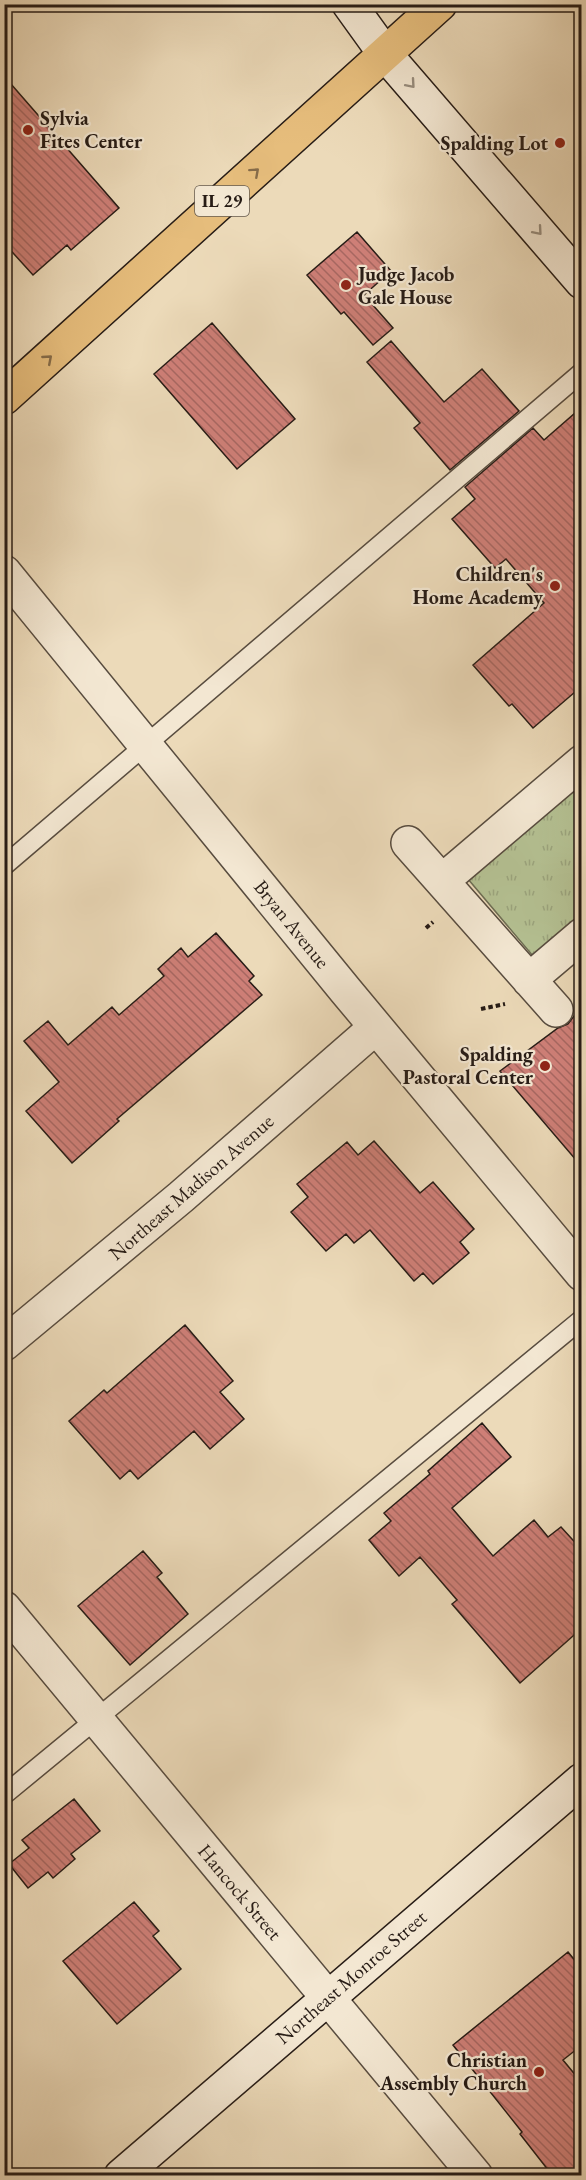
<svg xmlns="http://www.w3.org/2000/svg" width="586" height="2180" font-family="'EB Garamond',serif">
  <defs>
    <pattern id="grass-tufts" width="24" height="20" patternUnits="userSpaceOnUse" patternTransform="scale(1.5)"><rect width="24" height="20" fill="#b4c092"/><path d="M3 7l-1-3M5 7V3M7 7l1-3M15 17l-1-3M17 17v-4M19 17l1-3" fill="none" stroke="#9ba47d"/></pattern>
    <pattern id="building-back-hatch" width="6" height="6" patternUnits="userSpaceOnUse" patternTransform="scale(1.5)"><rect width="6" height="6" fill="#ce7f77"/><path d="M-1 5l2 2M0 0l6 6M5-1l2 2" fill="none" stroke="#a76761"/></pattern>
  </defs>
  <rect width="100%" height="100%" fill="#ecdab9"/>
  <filter id="stains"><feTurbulence type="fractalNoise" baseFrequency=".00333" numOctaves="4"/><feColorMatrix values="0 0 0 0 .2 0 0 0 0 .09 0 0 0 0 .02 0 0 0 .5 -.17"/></filter>
  <radialGradient id="worn" r=".72"><stop offset=".6" stop-color="#630" stop-opacity="0"/><stop offset="1" stop-color="#630" stop-opacity=".3"/></radialGradient>
  <path fill="url(#grass-tufts)" stroke="#6e6e54" stroke-width="1.5" d="M581,782V915L533,956L468,879Z"/>
  <path fill="url(#building-back-hatch)" stroke="#271c16" stroke-width="1.5" d="M4,76L119,208L71,250L67,245L33,275L4,243Z
    M357,232L391,271L364,295L393,328L373,345L344,312L341,314L307,275Z
    M212,323L295,419L237,469L154,374Z
    M391,341L444,402L482,369L519,411L450,470L414,428L420,423L367,362Z
    M582,407V686L533,728L512,704L509,706L473,665L544,603L506,559L495,568L452,519L475,499L465,487L533,428L544,440Z
    M216,933L254,976L249,981L262,995L117,1119L119,1121L72,1163L26,1111L59,1082L24,1041L48,1021L68,1045L112,1007L119,1015L164,976L158,969L181,948L188,957Z
    M582,1010V1167L500,1071L558,1028L568,1024L574,1016Z
    M374,1141L420,1193L433,1182L474,1229L460,1242L469,1253L433,1284L423,1273L414,1281L370,1230L354,1243L346,1234L326,1251L291,1212L308,1197L297,1184L347,1142L358,1155Z
    M185,1325L233,1381L220,1392L244,1419L210,1449L194,1431L138,1479L130,1470L120,1479L69,1421L104,1390L107,1393Z
    M482,1423L511,1457L452,1508L493,1556L534,1520L548,1537L561,1527L582,1550V1628L520,1683L452,1604L457,1600L420,1557L399,1576L369,1540L391,1521L384,1513L430,1474L428,1471Z
    M143,1551L162,1573L157,1577L188,1614L130,1665L78,1606Z
    M74,1799L100,1831L71,1854L75,1859L53,1878L48,1872L28,1888L9,1864L29,1848L22,1840Z
    M134,1902L159,1931L153,1936L181,1969L117,2024L63,1961Z
    M568,1952L582,1969V2045L563,2060L582,2083V2175H552L520,2134L522,2132L453,2045Z"/>
  <g fill="none" stroke-linecap="round" stroke-linejoin="round">
    <defs>
      <path id="lane" d="M4,866L582,372
        M4,1795L582,1319"/>
      <path id="street" d="M4,572L346,991L582,1274
        M408,843L556,1010
        M442,881L582,762
        M529,980L582,935
        M4,1344L181,1197L376,1027
        M4,1608L476,2176"/>
      <path id="secondary" d="M349,4L385,54L582,282
        M121,2176L582,1780"/>
      <path id="primary" d="M4,398L440,4"/>
    </defs>
    <use href="#lane" stroke="#584c3f" stroke-width="21"/>
    <use href="#street" stroke="#584c3f" stroke-width="36"/>
    <use href="#secondary" stroke="#271c16" stroke-width="36"/>
    <use href="#primary" stroke="#271c16" stroke-width="36"/>
    <path stroke="#271c16" stroke-width="4" stroke-dasharray="4.5 3" stroke-linecap="butt" d="M426,928L433,922
      M481,1009L505,1004"/>
    <use href="#lane" stroke="#f3e7d2" stroke-width="18"/>
    <use href="#street" stroke="#f3e7d2" stroke-width="33"/>
    <use href="#secondary" stroke="#f3e7d2" stroke-width="33"/>
    <use href="#primary" stroke="#e6bd7c" stroke-width="33"/>
  </g>
  <defs><path id="oneway-chevron" d="M-2-3.5L2.5 0L-2 3.5" fill="none" stroke-width="1.6" stroke-linecap="round" stroke-linejoin="round" transform="scale(1.5)"/></defs>
  <g stroke="#978c7d">
    <use href="#oneway-chevron" transform="translate(411 84) rotate(49)"/>
    <use href="#oneway-chevron" transform="translate(538 231) rotate(49)"/>
  </g>
  <g stroke="#866c49">
    <use href="#oneway-chevron" transform="translate(255 172) rotate(-42)"/>
    <use href="#oneway-chevron" transform="translate(48 359) rotate(-41)"/>
  </g>
  <g fill="#8f2418" stroke="#f3e7d2" stroke-width="2">
    <circle cx="28" cy="130" r="6"/>
    <circle cx="560" cy="143" r="6"/>
    <circle cx="346" cy="285" r="6"/>
    <circle cx="555" cy="586" r="6"/>
    <circle cx="545" cy="1066" r="6"/>
    <circle cx="539" cy="2072" r="6"/>
  </g>
  <g text-anchor="middle" stroke-width="4.5" stroke-linejoin="round" paint-order="stroke">
    <rect fill="#f3e7d2" stroke="#64594e" stroke-width="1.5" x="195" y="186" width="54" height="30" rx="4.5"/>
    <g font-size="18" font-weight="bold" fill="#271c16">
      <text x="222" y="207">IL 29</text>
    </g>
    <g font-size="20" font-weight="bold" fill="#271c16" stroke="#f3e7d2" text-anchor="end">
      <text x="40" y="125" text-anchor="start">Sylvia<tspan x="40" dy="23">Fites Center</tspan></text>
      <text x="548" y="150">Spalding Lot</text>
      <text x="358" y="281" text-anchor="start">Judge Jacob<tspan x="358" dy="23">Gale House</tspan></text>
      <text x="543" y="581">Children's<tspan x="543" dy="23">Home Academy</tspan></text>
      <text x="533" y="1061">Spalding<tspan x="533" dy="23">Pastoral Center</tspan></text>
      <text x="527" y="2067">Christian<tspan x="527" dy="23">Assembly Church</tspan></text>
    </g>
    <g font-size="20" fill="#271c16" stroke="#f3e7d2">
      <text transform="translate(292 924) rotate(51)" y="7">Bryan Avenue</text>
      <text transform="translate(191 1187) rotate(-41)" y="7">Northeast Madison Avenue</text>
      <text transform="translate(240 1892) rotate(50)" y="7">Hancock Street</text>
      <text transform="translate(351 1977) rotate(-41)" y="7">Northeast Monroe Street</text>
    </g>
  </g>
  <rect width="586" height="2180" fill="none" stroke="#ecdab9" stroke-width="24"/>
  <rect x="6" y="6" width="574" height="2168" fill="none" stroke="#271c16" stroke-width="3"/>
  <rect x="12" y="12" width="562" height="2156" fill="none" stroke="#271c16" stroke-width="1.5"/>
  <rect width="100%" height="100%" filter="url(#stains)"/>
  <rect width="100%" height="100%" fill="url(#worn)"/>
</svg>
